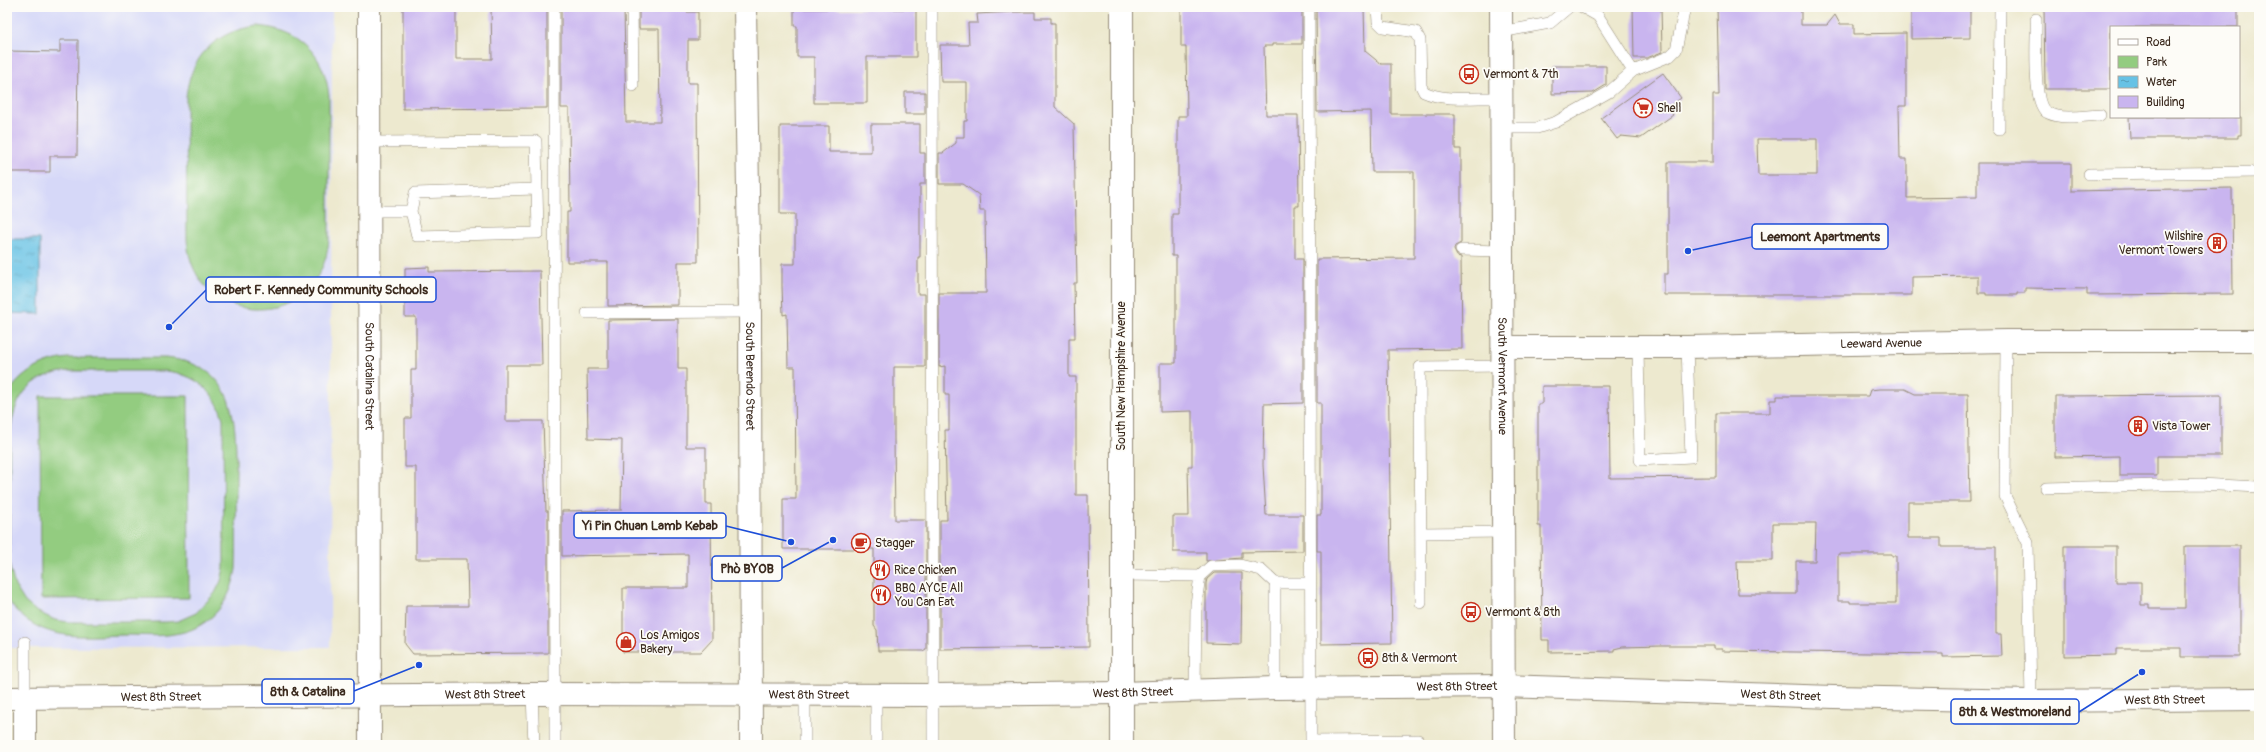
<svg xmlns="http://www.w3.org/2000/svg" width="2266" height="752" font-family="Pangolin,sans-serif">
  <defs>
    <pattern id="water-ripples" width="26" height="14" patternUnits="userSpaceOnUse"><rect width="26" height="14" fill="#67c2e5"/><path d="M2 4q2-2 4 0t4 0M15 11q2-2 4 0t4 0" fill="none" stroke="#569eb9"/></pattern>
  </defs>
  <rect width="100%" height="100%" fill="#fdfcf7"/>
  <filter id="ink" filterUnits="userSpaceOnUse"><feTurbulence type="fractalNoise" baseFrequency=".025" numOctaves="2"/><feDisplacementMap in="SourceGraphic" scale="8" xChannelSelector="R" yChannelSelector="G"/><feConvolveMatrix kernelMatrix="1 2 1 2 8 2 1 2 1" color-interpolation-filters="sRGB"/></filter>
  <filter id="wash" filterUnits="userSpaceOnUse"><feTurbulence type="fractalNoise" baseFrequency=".012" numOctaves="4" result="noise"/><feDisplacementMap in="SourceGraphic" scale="16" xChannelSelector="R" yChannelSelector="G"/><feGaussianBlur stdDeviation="0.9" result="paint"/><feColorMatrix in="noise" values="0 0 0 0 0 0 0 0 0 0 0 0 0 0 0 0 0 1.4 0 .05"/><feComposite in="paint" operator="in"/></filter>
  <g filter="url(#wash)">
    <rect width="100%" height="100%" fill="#ede9cf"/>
    <path fill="#d6d8f8" d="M7,7H332L330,647L7,648Z"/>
    <path fill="#93cc80" stroke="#677b4f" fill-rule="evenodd" d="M258,26C300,30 325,54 329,96V239C322,333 192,332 187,239L186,97C190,56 217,30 258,26Z
      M68,358H166C241,365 236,427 236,484C236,512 237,540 236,569C232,594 220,615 197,627C190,631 181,633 174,634C159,637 143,635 128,635C101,635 69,640 43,629C28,623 15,612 7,598V395C21,373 42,361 68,358ZM166,371C194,374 216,391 223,419L224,568L221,581L215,593L196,613L178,621L166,622H68L55,620L36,611L25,602L15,586L10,568C8,542 10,515 10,488C10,438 1,379 68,371Z
      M40,396H188L189,598L41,599Z"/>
    <path fill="url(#water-ripples)" stroke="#517682" d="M7,239H40V314L7,313Z"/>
    <g id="blocks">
      <path fill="#c9b5ef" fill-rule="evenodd" d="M403,7H456V59H492L491,7H547V108L403,109Z
        M561,7H624L626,122H660L659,29H639V9L687,8V12H698V40H688V83H697L698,262H678V305L608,306V262H567V212H570L569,108H561Z
        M1181,7H1302V44H1272V46H1264L1266,115H1298L1299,206H1295V259H1303V403L1264,404L1263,465L1266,515H1303V551L1242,552V558L1206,561V552H1173V516H1189L1188,466H1192V411L1160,412V363H1176V256H1172V214H1178V116H1187L1186,47H1181Z
        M1316,7H1364L1365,51L1381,64H1391V114H1455V149H1461V243L1455,246L1454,250L1457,256L1461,257L1462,349L1388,350L1392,643L1321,644V551H1317V515H1321V403H1317V259L1414,258V172H1372L1371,111L1317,112Z
        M1633,7H1661L1662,52L1647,58H1634Z
        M1717,7H1801V25H1827L1835,15L1840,24H1854V34L1906,33V106H1899L1900,159H1907V198L1977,197V163H2071V191L2232,188L2233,294L2087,295V289L2025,288V293H2017V295H1986V293H1978V276L1912,277V295H1664V274H1668V162H1713V95H1719ZM1757,139H1817V175H1758Z
        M1911,7H1970V38L1911,39Z
        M2044,7H2238V27H2111V89H2045Z
        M794,9H916V57H867V103H814V57H797V26H794Z
        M1013,12H1035V18H1051V23H1055V107L1074,124L1077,283H1074L1075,338H1069V377H1076V495H1088L1089,647L940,649V520H947L945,430H949V395H945V366L939,367V293H986L985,211H980L979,195L963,184H939V153H943L956,143V137H964V121H967V82H941L940,45H969L968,23H978L977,14Z
        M60,40H78L77,156H50V172H7V51L60,52Z
        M1552,66H1606V85L1593,93L1552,94Z
        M1663,73L1681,98L1669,107L1673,115L1641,138L1621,136L1617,139L1601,118Z
        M905,92H925V114H905Z
        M2129,117H2241V135H2238V138H2130Z
        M871,124H920V153H925V184H920V257H918V294H925V367H894V438L895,520H926V649L923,651H878L877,630L874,626V549H783V499H796L795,367H788L787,314L783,315L782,286V264H795V214H780V126H829V152H871Z
        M429,267V272L540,271L542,365H506V421H543L546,511H548V653L413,654L405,644L406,606H468L467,559H416V467H405V418H411V370H416V317H405V268Z
        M678,319V369H686V447H706V504H711L712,640L701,652H623V588H688V554L562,556V511L621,510L622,440L588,439L587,369H608V320Z
        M1542,386H1609L1610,478L1716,477V413H1770V400H1777V396H1868L1870,390L1879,389H1905L1915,394H1968L1970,502H1908V538H1941V547H1996V634H2001L2002,656L1943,657V654L1722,651V649H1714V646H1662L1622,647L1614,649V651L1549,652V640H1542L1541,526H1538V404H1542ZM1773,523H1816L1815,561H1796V594H1738L1737,561H1773ZM1838,554H1892V556H1896V603H1850V601H1838Z
        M2221,395V456H2157V476H2120V456L2055,457V396Z
        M2064,546H2116V582H2141V605H2149V609H2185V546H2240V657H2181V648H2117V655L2064,656Z
        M1214,573H1242L1241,644L1206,643V583L1207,579Z"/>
    </g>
  </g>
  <g filter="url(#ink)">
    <use href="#blocks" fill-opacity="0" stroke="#948a76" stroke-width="1"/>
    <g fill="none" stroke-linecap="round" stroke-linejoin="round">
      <defs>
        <path id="service" d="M554,7L555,745
          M632,7L633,86
          M932,7L933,745
          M1309,7L1311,745
          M1377,7L1378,22L1383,27L1416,32L1420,40L1421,86L1424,92C1446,102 1477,97 1501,98
          M1582,7L1598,16L1633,71
          M2036,19C2037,38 2031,106 2048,113C2063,120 2084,116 2100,115
          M1501,32L1550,23L1569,7
          M1501,128H1537L1556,122L1609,92L1633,71L1670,56L1676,50L1685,7
          M1999,129L2000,7
          M369,142L536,141L537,189L415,193L411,211L417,236L538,233L537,189
          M2089,174L2259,172
          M369,211H411
          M1461,250L1502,251
          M587,313L750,312
          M2006,341L2005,496L2028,543L2031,701
          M1638,347L1640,460L1691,457L1687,347
          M2046,488L2199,484L2259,487
          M1421,533L1504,532
          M1121,575L1200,576L1211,566L1240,565L1261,570L1275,583H1310
          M1275,583V688
          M1421,603L1420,367L1503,366
          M1195,691L1196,604L1200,576
          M532,694L534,745
          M805,695V745
          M25,698V642
          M1311,741L1418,740
          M876,745V695"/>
        <g id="minor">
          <path id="s1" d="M745,7L750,312L751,745"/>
          <path id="s2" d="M1503,347H1687L2006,341H2259"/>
          <path d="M25,698V745"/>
          <path d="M1122,745V7"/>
        </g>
        <g id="tertiary">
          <path id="s3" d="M369,7L370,745"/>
        </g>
        <g id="secondary">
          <path id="s4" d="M7,698L532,694L933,695L1121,693L1275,688L1504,686L1834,697L2031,701L2259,699"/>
        </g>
        <g id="primary">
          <path id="s5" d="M1501,7L1504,745"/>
        </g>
      </defs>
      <use href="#service" stroke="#948a76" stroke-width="12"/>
      <use href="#minor" stroke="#948a76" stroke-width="24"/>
      <use href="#tertiary" stroke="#948a76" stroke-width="24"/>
      <use href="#secondary" stroke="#948a76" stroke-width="24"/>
      <use href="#primary" stroke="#948a76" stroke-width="24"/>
      <use href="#service" stroke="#fff" stroke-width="11"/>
      <use href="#minor" stroke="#fff" stroke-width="22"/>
      <use href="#tertiary" stroke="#fff" stroke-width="22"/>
      <use href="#secondary" stroke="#fff" stroke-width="22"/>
      <use href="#primary" stroke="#fff" stroke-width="22"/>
    </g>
  </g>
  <defs>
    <symbol id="bus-ring" viewBox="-11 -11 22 22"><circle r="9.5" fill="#fdfcf7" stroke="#c8321e" stroke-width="1.5"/><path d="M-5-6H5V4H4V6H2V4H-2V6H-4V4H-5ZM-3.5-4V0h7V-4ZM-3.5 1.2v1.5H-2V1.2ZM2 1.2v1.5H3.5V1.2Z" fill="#c8321e"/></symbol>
    <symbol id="supermarket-ring" viewBox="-11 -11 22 22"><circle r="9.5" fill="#fdfcf7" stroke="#c8321e" stroke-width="1.5"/><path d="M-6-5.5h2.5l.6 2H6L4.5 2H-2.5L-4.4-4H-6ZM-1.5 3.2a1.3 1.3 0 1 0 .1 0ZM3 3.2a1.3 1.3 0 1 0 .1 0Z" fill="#c8321e"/></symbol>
    <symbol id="building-ring" viewBox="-11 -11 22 22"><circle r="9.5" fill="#fdfcf7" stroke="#c8321e" stroke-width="1.5"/><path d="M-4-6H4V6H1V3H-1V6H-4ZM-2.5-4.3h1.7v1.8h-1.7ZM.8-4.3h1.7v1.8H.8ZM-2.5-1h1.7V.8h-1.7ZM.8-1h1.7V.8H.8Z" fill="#c8321e"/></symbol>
    <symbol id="cafe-ring" viewBox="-11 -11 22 22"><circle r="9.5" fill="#fdfcf7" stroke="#c8321e" stroke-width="1.5"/><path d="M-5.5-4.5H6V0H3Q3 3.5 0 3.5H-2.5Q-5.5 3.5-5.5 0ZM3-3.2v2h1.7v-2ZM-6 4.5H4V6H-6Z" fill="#c8321e"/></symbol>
    <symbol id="restaurant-ring" viewBox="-11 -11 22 22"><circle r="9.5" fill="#fdfcf7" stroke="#c8321e" stroke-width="1.5"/><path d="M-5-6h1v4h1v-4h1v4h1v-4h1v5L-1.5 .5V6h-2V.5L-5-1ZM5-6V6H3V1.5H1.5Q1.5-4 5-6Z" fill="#c8321e"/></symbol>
    <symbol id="shop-ring" viewBox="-11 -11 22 22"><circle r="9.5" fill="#fdfcf7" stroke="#c8321e" stroke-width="1.5"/><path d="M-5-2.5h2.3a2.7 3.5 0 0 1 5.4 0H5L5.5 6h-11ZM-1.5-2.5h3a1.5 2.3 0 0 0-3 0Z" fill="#c8321e"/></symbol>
  </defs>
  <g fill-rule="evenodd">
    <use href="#bus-ring" x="1458" y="63" width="22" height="22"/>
    <use href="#supermarket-ring" x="1632" y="97" width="22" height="22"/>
    <use href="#building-ring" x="2206" y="232" width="22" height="22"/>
    <use href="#building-ring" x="2127" y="415" width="22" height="22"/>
    <use href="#cafe-ring" x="850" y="532" width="22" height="22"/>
    <use href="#restaurant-ring" x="869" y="559" width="22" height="22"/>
    <use href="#restaurant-ring" x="870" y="584" width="22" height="22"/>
    <use href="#bus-ring" x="1460" y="601" width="22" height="22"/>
    <use href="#shop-ring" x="615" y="631" width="22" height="22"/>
    <use href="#bus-ring" x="1357" y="647" width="22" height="22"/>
  </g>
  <g text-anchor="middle" stroke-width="3.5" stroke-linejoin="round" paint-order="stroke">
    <g font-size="12" fill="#3b2a1e" stroke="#fdfcf7" text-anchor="start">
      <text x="1483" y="78">Vermont &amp; 7th</text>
      <text x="1657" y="112">Shell</text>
      <text x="2203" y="240" text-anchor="end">Wilshire<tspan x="2203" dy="14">Vermont Towers</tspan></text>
      <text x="2152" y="430">Vista Tower</text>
      <text x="875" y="547">Stagger</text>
      <text x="894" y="574">Rice Chicken</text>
      <text x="895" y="592">BBQ AYCE All<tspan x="895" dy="14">You Can Eat</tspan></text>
      <text x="1485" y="616">Vermont &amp; 8th</text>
      <text x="640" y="639">Los Amigos<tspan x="640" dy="14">Bakery</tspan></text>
      <text x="1382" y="662">8th &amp; Vermont</text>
    </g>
    <g font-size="12" fill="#3b2a1e" stroke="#fdfcf7">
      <text dy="4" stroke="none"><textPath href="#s2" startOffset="378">Leeward Avenue</textPath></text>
      <text dy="4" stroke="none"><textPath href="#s3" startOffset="369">South Catalina Street</textPath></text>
      <text dy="4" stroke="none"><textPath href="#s1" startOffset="369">South Berendo Street</textPath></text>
      <text transform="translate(1121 376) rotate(-90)" y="4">South New Hampshire Avenue</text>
      <text dy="4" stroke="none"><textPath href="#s5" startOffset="369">South Vermont Avenue</textPath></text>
      <text dy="4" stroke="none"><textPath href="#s4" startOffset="1450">West 8th Street</textPath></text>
      <text dy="4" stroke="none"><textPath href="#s4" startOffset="1126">West 8th Street</textPath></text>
      <text dy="4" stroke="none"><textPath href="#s4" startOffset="802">West 8th Street</textPath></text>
      <text dy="4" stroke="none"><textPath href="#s4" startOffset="478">West 8th Street</textPath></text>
      <text dy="4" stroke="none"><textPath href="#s4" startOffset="1774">West 8th Street</textPath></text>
      <text dy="4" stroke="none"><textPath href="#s4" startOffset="154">West 8th Street</textPath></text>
      <text dy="4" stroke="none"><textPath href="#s4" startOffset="2158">West 8th Street</textPath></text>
    </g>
  </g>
  <path fill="none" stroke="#1d4ed8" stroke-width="1.5" d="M1688 251L1752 237M169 327L206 290M791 542L726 526M833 540L782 568M419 665L354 691M2142 672L2079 712"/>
  <g fill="#1d4ed8" stroke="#fdfcf7" stroke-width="1.5">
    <circle cx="1688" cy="251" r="4"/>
    <circle cx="169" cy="327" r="4"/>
    <circle cx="791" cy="542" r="4"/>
    <circle cx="833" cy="540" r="4"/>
    <circle cx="419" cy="665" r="4"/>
    <circle cx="2142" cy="672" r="4"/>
  </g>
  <g fill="#fdfcf7" stroke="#1d4ed8" stroke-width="1.5">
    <rect x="1752" y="224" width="136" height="25" rx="4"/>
    <rect x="206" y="277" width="230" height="25" rx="4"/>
    <rect x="574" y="513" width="152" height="25" rx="4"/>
    <rect x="712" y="556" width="70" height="25" rx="4"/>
    <rect x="262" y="679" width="92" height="25" rx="4"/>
    <rect x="1951" y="699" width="128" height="25" rx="4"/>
  </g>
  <g font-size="13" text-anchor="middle" font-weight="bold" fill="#3b2a1e">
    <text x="1820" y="241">Leemont Apartments</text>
    <text x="321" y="294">Robert F. Kennedy Community Schools</text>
    <text x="650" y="530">Yi Pin Chuan Lamb Kebab</text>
    <text x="747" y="573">Phò BYOB</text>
    <text x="308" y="696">8th &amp; Catalina</text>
    <text x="2015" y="716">8th &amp; Westmoreland</text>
  </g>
  <rect width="2266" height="752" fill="none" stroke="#fdfcf7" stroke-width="24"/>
  <rect x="2110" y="26" width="130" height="92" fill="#fdfcf7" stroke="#afa8a0"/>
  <rect x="2118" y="39" width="20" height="6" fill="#ffffff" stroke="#afa8a0"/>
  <text x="2146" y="46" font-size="12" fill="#3b2a1e">Road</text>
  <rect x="2118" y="56" width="20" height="12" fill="#93cc80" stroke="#afa8a0"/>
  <text x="2146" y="66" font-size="12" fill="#3b2a1e">Park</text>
  <rect x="2118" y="76" width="20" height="12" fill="url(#water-ripples)" stroke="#afa8a0"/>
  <text x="2146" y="86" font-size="12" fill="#3b2a1e">Water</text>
  <rect x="2118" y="96" width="20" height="12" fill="#c9b5ef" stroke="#afa8a0"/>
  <text x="2146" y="106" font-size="12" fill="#3b2a1e">Building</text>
</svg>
